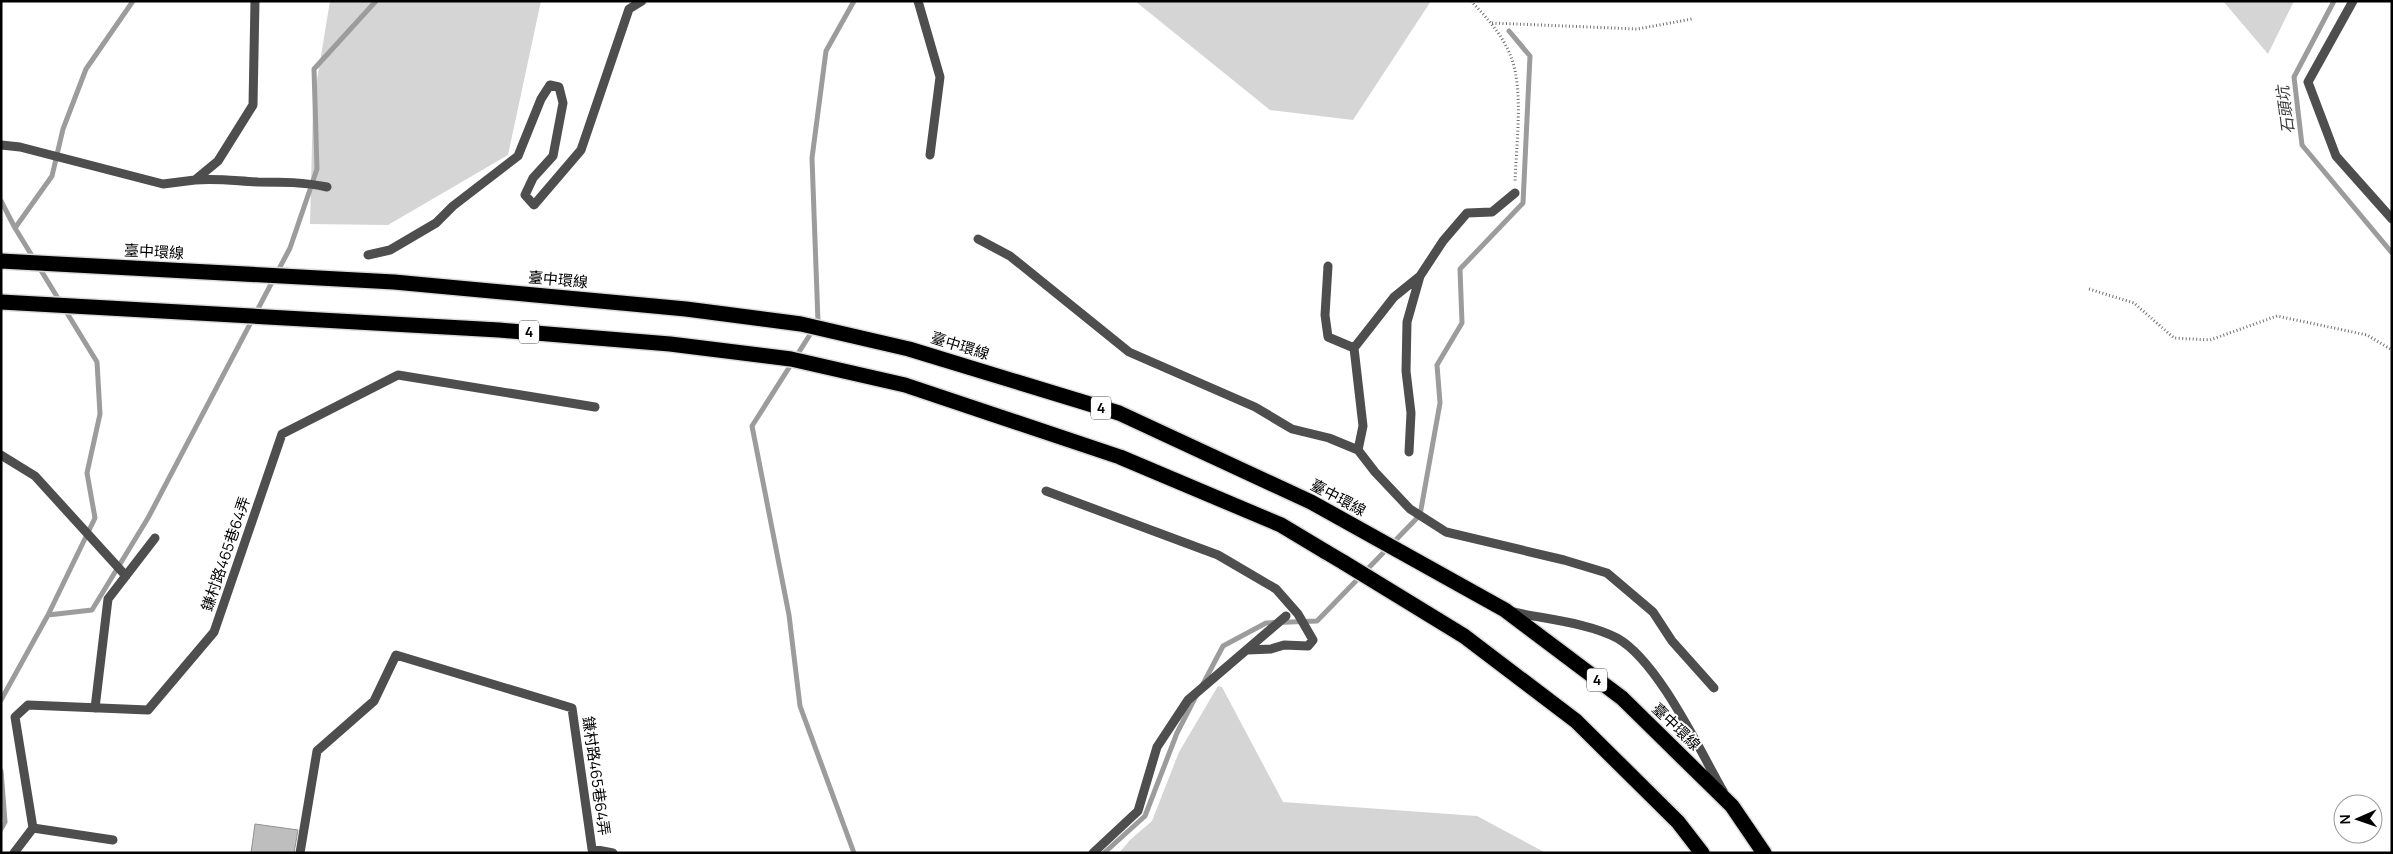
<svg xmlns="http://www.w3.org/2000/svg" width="2393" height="854" font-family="Manrope,'Noto Sans TC',sans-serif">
  <rect width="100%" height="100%" fill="#fff"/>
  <path fill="#d5d5d5" d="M330,1H541L508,155L388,225L310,224L313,104Z
    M1135,1H1431L1353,120L1270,110Z
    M2223,1H2294L2268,54Z
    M1218,686L1222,687L1283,802L1477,816L1546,853H1119L1130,840L1152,821L1179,752Z"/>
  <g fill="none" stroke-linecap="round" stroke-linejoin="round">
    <path stroke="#9c9c9c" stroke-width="5" d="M854,1L826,51L812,158L818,322L752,426L789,615L800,706L854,853
      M2334,1L2294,77L2302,145L2392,253
      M1,201L15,228
      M48,615L95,518L87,473L100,414L97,362L15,228L52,176L63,129L86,69L133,1
      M1203,684L1223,646L1266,623L1317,621L1420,515L1440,403L1437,365L1462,323L1460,269L1523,203L1530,56L1509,31
      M1,700L48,615L92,610L148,518L290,248L317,169L314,69L376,1
      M1,771L5,822L1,829
      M1104,853L1145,816L1177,733L1196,696"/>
  </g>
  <path fill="#bebebe" stroke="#929292" d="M255,824L298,830L294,853H251Z"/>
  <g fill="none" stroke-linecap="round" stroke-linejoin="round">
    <defs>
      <path id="motorway" d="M1,261L394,282L686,309L801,324L909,349L1119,413L1311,502L1505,610L1622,698L1732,806L1764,853
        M1,302L499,330L670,344L791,359L905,385L1120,457L1281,525L1326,552
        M1343,562L1464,636L1576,721L1678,822L1702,853"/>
    </defs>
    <use href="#motorway" stroke="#dbdbdb" stroke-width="18"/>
    <path stroke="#707070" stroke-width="3" stroke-dasharray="1 2.5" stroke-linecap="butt" d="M1471,1C1486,17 1503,35 1511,57C1524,89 1516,147 1515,182
      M1492,23L1637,29L1692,19
      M2089,289L2134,303L2174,338L2210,340L2277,316L2367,335L2392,350"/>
    <path stroke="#4e4e4e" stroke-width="9" d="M255,1L253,105L218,161L195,180C217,178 236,181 258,182C282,182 304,182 327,187
      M918,1L940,77L930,155
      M2353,1L2308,82L2336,156L2392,219
      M1,145L20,147L163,184L195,180
      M978,239L1010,256L1129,352L1255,407L1292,429L1329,438L1358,450L1375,472L1410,509L1446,532L1564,560L1607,573L1653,612L1672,641L1714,688
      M368,255L390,250L436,223L453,206L518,156L541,99L550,85L559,87L563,103L553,156L533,178L525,195L534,205L581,150L629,9L642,1
      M1328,266L1325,315L1328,337L1354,348
      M1358,450L1363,426L1354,348L1394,297L1420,276
      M1409,452L1411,413L1406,371L1407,322L1420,276L1443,241L1467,213L1492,212L1515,193
      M1,455L35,476L126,576
      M1046,491L1218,555L1276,589L1298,614L1313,640L1308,646L1284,645L1271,649L1248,650
      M1513,612C1545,619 1589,623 1617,638C1658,661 1699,749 1723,791
      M95,708L108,599L155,538
      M33,828L113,840
      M14,853L33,828L15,717L28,705L148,710L214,632L282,434L398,375L595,407
      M300,853L317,751L374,701L396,655L572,708L592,849L613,853
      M1093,853L1138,811L1157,747L1188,700L1286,616"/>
    <use href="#motorway" stroke="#000" stroke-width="15"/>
    <defs>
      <path id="motorway-bridge" d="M1326,552L1343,562"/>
    </defs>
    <use href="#motorway-bridge" stroke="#dbdbdb" stroke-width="18" stroke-linecap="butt"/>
    <use href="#motorway-bridge" stroke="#000" stroke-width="15"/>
  </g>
  <g text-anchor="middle" stroke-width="4" stroke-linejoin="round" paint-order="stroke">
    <g fill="#fff" stroke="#4c4c4c" stroke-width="1">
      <rect x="519" y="320.5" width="20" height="23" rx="4"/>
      <rect x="1091" y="396.5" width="20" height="23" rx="4"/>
      <rect x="1587" y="668.5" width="20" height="23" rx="4"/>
    </g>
    <g font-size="14" font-weight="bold" fill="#000">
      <text x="529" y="337">4</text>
      <text x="1101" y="413">4</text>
      <text x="1597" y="685">4</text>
    </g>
    <g font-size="15" fill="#000" stroke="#fff">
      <text transform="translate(154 252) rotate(3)" y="5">臺中環線</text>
      <text transform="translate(558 280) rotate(5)" y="5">臺中環線</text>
      <text transform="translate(960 346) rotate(17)" y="5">臺中環線</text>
      <text transform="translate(1338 498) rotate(28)" y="5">臺中環線</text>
      <text transform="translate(226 554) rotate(-71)" y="5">鎌村路465巷64弄</text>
      <text transform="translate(1676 727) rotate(44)" y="5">臺中環線</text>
      <text transform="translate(596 776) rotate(82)" y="5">鎌村路465巷64弄</text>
    </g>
    <g font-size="16" font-style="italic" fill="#3d3d3d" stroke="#fff">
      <text transform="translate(2285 110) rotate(-97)" y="6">石頭坑</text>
    </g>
  </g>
  <rect width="2393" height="854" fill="none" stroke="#000000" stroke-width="5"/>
  <g transform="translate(2358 819) rotate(268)"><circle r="24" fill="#ffffff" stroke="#999999"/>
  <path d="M0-4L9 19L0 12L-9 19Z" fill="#000000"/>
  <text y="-8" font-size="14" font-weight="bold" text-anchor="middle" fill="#000000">N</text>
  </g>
</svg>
